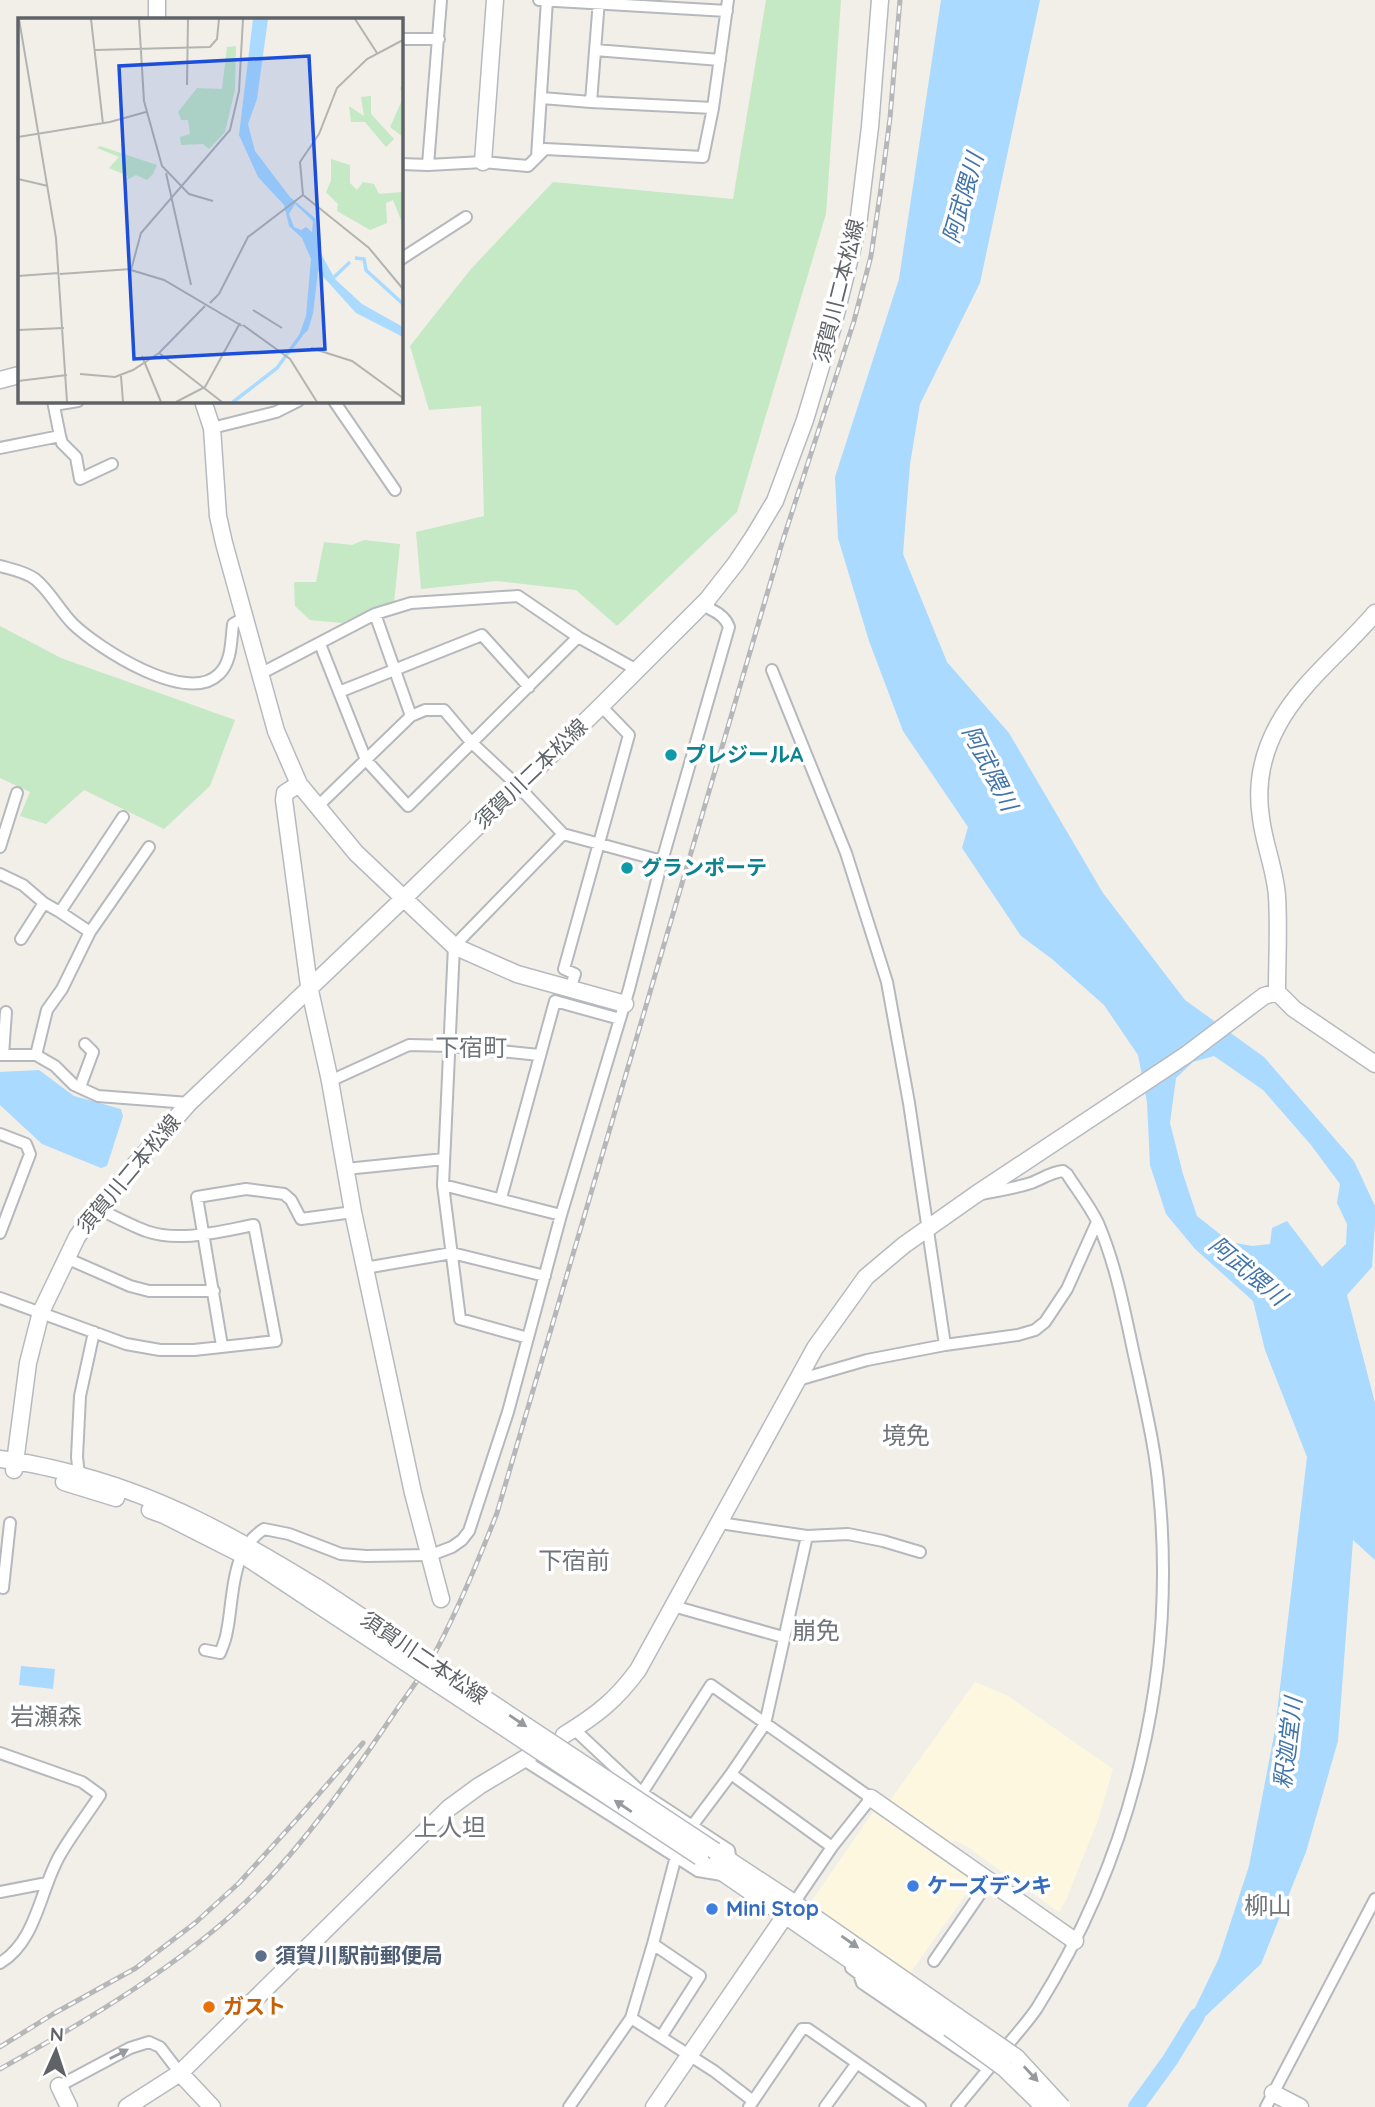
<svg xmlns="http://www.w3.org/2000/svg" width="1375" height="2107" font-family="Quicksand,'Noto Sans JP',sans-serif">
  <rect width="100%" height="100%" fill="#f1efe8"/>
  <path fill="#fef7e0" d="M975,1682L1008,1696L1113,1769L1098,1820L1066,1900L1059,1912L966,1846L955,1840L950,1845L889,1802Z
    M873,1812L977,1879L908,1976L816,1913L813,1899Z"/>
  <path fill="#c5e8c5" d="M766,0H841L826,214L737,512L617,626L576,590L496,581L421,589L416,532L484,516L481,406L429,410L410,346L471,269L553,182L733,199Z
    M364,540L400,544L394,603L371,609L342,623L310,620L295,606L294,582H316L324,542L352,545Z
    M0,626L61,658L235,720L210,786L164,829L84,790L46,824L20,816L30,792L0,778Z"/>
  <path fill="#aadaff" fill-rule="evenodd" d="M941,0H1040L980,283L920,404L910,464L903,554L947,662L1009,733L1103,893L1185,1000L1264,1057L1354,1161L1375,1206V1224L1372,1267L1347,1295L1375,1403V1560L1353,1540L1338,1741L1306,1852L1261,1964L1179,2041L1219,1958L1249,1866L1275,1730L1307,1457L1265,1350L1253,1301L1195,1249L1166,1214L1150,1165L1147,1102L1138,1055L1104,1005L1052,959L1021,936L962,848L968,827L903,731L869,641L838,538L835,477L899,279ZM1214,1056L1263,1090L1311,1145L1340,1184L1337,1203L1347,1224L1346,1244L1322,1267L1287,1221L1272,1228L1270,1244L1252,1246L1230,1242L1197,1216L1183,1174L1170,1123L1176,1078L1193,1062Z
    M39,1070L74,1096L121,1109L123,1116L107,1166L101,1168L42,1144L0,1105V1072Z
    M21,1666L55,1669L53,1689L19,1685Z"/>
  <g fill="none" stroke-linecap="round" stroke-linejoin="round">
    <path stroke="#aadaff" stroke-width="16" d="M1136,2107L1170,2060L1197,2016"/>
    <defs>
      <path id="street" d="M539,0L727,11
        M401,39H439
        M595,50L720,60
        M542,98L591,102L713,108
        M591,102L599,0
        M537,157L547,0
        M401,164L428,165L483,162L528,166L545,149L703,157L713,108L728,0
        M428,165L441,0
        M401,259L466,217
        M334,401L395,490
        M54,405L78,401
        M212,428L276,412L298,401
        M60,436L62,443L76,457L80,479L112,464
        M0,448L60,436L53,401
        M0,566C11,569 26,572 35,579C50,591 59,610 73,624C98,648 187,706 219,674C232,662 231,640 233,624L245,617
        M375,614L411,716
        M320,644L366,760L408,806L578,637
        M772,670L846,853L887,982L909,1103L945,1345
        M260,674L375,614L411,603L518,596L578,637L637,670
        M339,692L482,635L529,687
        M317,807L411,716L425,710H444L471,742L518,786L563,834
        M0,847L17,793
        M0,874L23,885L44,903L60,912
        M90,932L149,847
        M21,939L44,903
        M570,989L575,974L564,969L629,735L601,706
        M0,1055H36L55,1066L74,1085L98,1096L189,1103
        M3,1055L6,1012
        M36,1055L47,1010L62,989L90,932L60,912L123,817
        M330,1081L409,1045L451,1046L539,1055
        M80,1087L93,1052L85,1044
        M0,1134L26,1144L30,1154L0,1233
        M346,1169L444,1159
        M443,1185L561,1215
        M501,1198L555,1001L620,1019
        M66,1258L130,1286L149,1291H214
        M365,1268L452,1253L545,1276
        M0,1298L126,1344L160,1350H194L276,1341L254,1225C221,1231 180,1243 146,1231C130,1225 113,1216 97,1208
        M528,1338L460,1319L443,1185L454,946L563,834L662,861
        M222,1346L197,1197L246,1189L284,1194L291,1200L301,1219L353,1212
        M798,1380L867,1360L945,1345L1018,1335L1035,1330L1045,1322L1067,1289L1097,1222
        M79,1475L77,1457L80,1396L94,1332
        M720,1523L807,1536L848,1534L883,1541L920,1552
        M0,1586L3,1588L10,1523
        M673,1606L783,1637
        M205,1650L220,1653C223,1646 226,1639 227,1631C234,1597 230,1550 264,1529L289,1534L341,1554L366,1556L431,1555L452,1547L462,1540L469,1531L508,1412L561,1215L629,989L662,861L729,627C726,618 719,613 710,609L707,600
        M574,1729L642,1793L729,1850L731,1861
        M0,1753L82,1782L100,1795C87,1815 72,1834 60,1855C40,1889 37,1941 0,1963
        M524,1760L698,1871L722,1875
        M731,1774L832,1847
        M642,1793L711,1685L871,1798L832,1847L794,1903
        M692,1826L731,1774L765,1724L807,1536
        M0,1892L47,1883
        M653,1944L700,1976L661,2037
        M934,1961L989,1881
        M851,1968L859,1974L862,1983L988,2069
        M631,2018L714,2071L753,2101
        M59,2086L130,2048L149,2042L160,2047L180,2073
        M569,2107L631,2018L653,1944L676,1856
        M749,2107L802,2029H808L920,2107
        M825,2107L857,2063
        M957,2107C975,2085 993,2064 1010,2042C1019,2031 1029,2020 1037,2008C1133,1855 1177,1672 1159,1492C1156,1453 1147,1415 1139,1377C1127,1326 1119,1272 1098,1223C1090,1206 1077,1190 1067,1174L1063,1171C1051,1172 1042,1179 1031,1183C1015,1188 998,1191 981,1194
        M1266,2107L1375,1899"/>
      <path id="secondary" d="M157,0V19
        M483,162L495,0
        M0,380L19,375
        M203,401L212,428L218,516L224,543L276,731L299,784L356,853L454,946L517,974L625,1004
        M1375,613C1344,650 1301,682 1278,725C1262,754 1256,786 1261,818C1264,844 1275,869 1277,896C1279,928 1277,960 1277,992L1294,1009L1375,1064
        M299,784L285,793L284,800L309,986L330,1081L353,1212L413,1493L441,1599
        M0,1459C21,1461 42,1466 63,1471C159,1494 235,1537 318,1588
        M14,1470L28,1363L41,1312L77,1237L97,1208L189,1103L403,899L601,706L707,600L736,563L754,536L775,501L805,420L833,326L858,225L870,127L880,0
        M64,1482L116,1498
        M150,1510L164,1515L243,1555L311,1600
        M564,1735C597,1715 616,1700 638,1670L815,1348L866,1277L904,1245L975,1195L1186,1055L1264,996L1277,992
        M871,1798L1075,1941
        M715,1851L794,1903L958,2017
        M700,1857L949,2028
        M180,2073L212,2107
        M59,2086L69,2107
        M1273,2093L1300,2107
        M127,2107L180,2073L449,1808L479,1786L529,1756
        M654,2107L791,1907"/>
    </defs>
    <use href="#street" stroke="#b5b8bc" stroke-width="14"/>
    <use href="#secondary" stroke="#b6babf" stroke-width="19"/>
    <use href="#street" stroke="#fff" stroke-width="10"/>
    <use href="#secondary" stroke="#fff" stroke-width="16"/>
    <defs>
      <path id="rail" d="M0,2047L53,2014L136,1968L195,1923L239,1883L298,1818L363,1743
        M0,2069C86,2021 182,1965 253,1895C306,1842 351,1777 393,1715C407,1694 425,1672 437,1649C460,1605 479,1559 497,1513L782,543L854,321L871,256L881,188L890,118L900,0"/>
    </defs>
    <use href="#rail" stroke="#b6b7b8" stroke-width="5"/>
    <use href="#rail" stroke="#fff" stroke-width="2.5" stroke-dasharray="8" stroke-linecap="butt"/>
    <defs>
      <path id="secondary-bridge" d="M318,1588L715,1851
        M311,1600L700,1857
        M958,2017L1016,2057L1062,2107
        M949,2028L1004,2068L1044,2107"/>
    </defs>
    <use href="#secondary-bridge" stroke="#b6babf" stroke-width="19" stroke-linecap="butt"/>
    <use href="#secondary-bridge" stroke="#fff" stroke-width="16"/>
  </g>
  <defs><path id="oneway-solid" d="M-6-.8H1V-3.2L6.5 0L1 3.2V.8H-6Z" transform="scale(1.75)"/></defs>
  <g fill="#979a9d">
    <use href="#oneway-solid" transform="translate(518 1721) rotate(34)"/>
    <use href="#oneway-solid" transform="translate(623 1806) rotate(-146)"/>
    <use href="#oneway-solid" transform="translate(850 1942) rotate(35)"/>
    <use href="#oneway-solid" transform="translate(119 2054) rotate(-27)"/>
    <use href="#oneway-solid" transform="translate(1031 2074) rotate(47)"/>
  </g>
  <g fill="#0f9aa8" stroke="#fff" stroke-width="2.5">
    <circle cx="671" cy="755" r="7"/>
    <circle cx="627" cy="868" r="7"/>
  </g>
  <g fill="#3f7fe0" stroke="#fff" stroke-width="2.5">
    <circle cx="913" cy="1886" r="7"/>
    <circle cx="712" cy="1909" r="7"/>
  </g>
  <circle fill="#5c6f8a" stroke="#fff" stroke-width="2.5" cx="261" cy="1956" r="7"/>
  <circle fill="#e8710a" stroke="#fff" stroke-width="2.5" cx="209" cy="2007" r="7"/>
  <g text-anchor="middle" stroke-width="7" stroke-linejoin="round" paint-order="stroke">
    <g font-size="21" fill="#5f6368" stroke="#fff">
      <text transform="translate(839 291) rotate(-76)" y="7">須賀川二本松線</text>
      <text transform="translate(531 774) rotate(-44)" y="7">須賀川二本松線</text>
      <text transform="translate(129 1174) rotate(-50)" y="7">須賀川二本松線</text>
      <text transform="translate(424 1658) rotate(34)" y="7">須賀川二本松線</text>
    </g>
    <g font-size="21" font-weight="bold" fill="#0d838f" stroke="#fff" text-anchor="start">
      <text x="685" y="762">プレジールA</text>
      <text x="641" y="875">グランポーテ</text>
    </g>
    <g font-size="21" font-weight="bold" fill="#366cbe" stroke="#fff" text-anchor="start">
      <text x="927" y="1893">ケーズデンキ</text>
      <text x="726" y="1916">Mini Stop</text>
    </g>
    <g font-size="21" font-weight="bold" fill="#4e5e75" stroke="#fff" text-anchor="start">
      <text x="275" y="1963">須賀川駅前郵便局</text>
    </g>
    <g font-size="21" font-weight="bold" fill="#c56008" stroke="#fff" text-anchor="start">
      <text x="223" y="2014">ガスト</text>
    </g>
    <g font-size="23" font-style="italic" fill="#4174aa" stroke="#fff">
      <text transform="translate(963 198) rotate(-74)" y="8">阿武隈川</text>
      <text transform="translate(990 768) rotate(63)" y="8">阿武隈川</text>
      <text transform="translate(1248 1271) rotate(40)" y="8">阿武隈川</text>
      <text transform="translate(1288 1743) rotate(-83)" y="8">釈迦堂川</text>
    </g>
    <g font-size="24" fill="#70757a" stroke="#fff">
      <text x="471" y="1056">下宿町</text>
      <text x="906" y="1444">境免</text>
      <text x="574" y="1569">下宿前</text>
      <text x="816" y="1639">崩免</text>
      <text x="46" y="1725">岩瀬森</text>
      <text x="450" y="1836">上人坦</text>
      <text x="1268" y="1914">柳山</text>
    </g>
  </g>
  <g transform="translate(18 18)">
    <rect width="385" height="385" fill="#f1efe8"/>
    <path d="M218,28L217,72L207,114L191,131L185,126L163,127L162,119L172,116L170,102H163L160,94L179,70L204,71L209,29ZM382,69L385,70V119L372,109L385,80ZM353,78V96L376,121L368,129L347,104H333L331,88L346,98L343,79ZM82,128L139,147L135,156L129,162L118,157L109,162L110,158L91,150L101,139L79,130ZM313,141L332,147V165L339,172L345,164L356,166L361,176L385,174V207L375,182L368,185L369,205L352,212L319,193L320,186L308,174L313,163Z" fill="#c5e8c5"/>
    <path d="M235,1H250L239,81L230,106L237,133L272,179L297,200L301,232L317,261L344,286L385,309V319L338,295L300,253L295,296L290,312L279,323L288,298L293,241L284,220L271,208L266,187L240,159L221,117ZM277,186L295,203L294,214L288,209L283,212L276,209L271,196Z" fill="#aadaff" fill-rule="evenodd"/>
    <path fill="none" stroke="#aadaff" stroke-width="3.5" d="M337,240L346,241L348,252L385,286M313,262L332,244M215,384L259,350L283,317"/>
    <path fill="none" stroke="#b3b3b1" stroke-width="2" d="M1,1L38,220L49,384M73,1L85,106M121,1L126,83L144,148L171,176L195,183M337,1L359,35M77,32L192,29L199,21L201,1M169,67L170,1M0,119L92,104L128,94M148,155L173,267M0,161L30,168M285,177L282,144L301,116L319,70L349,41L385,22M285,177L351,230L385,271M42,256L113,251M0,258L41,255M192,285L201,276L230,219L285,177M235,292L264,310M225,307L272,341L299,384M224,308L146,262L113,252L123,215L212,112L221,73L225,1M0,312L46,310M293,330L334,343L385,380M141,335L204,384M124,338L143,384M62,356L97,359L115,352L141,335L187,288M103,358L105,384M0,363L49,357M158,384L187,369L222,305"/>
    <path fill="#1d4ed8" fill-opacity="0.15" stroke="#1d4ed8" stroke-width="3.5" d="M291,38L307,331L116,341L101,48Z"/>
    <rect width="385" height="385" fill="none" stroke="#5f6368" stroke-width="3.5"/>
  </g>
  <g transform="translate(56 2051) rotate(3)" stroke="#ffffff" stroke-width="5" paint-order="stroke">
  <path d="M0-5L12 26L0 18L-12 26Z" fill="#5f6368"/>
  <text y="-10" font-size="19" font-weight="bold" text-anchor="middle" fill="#5f6368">N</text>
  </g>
</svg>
